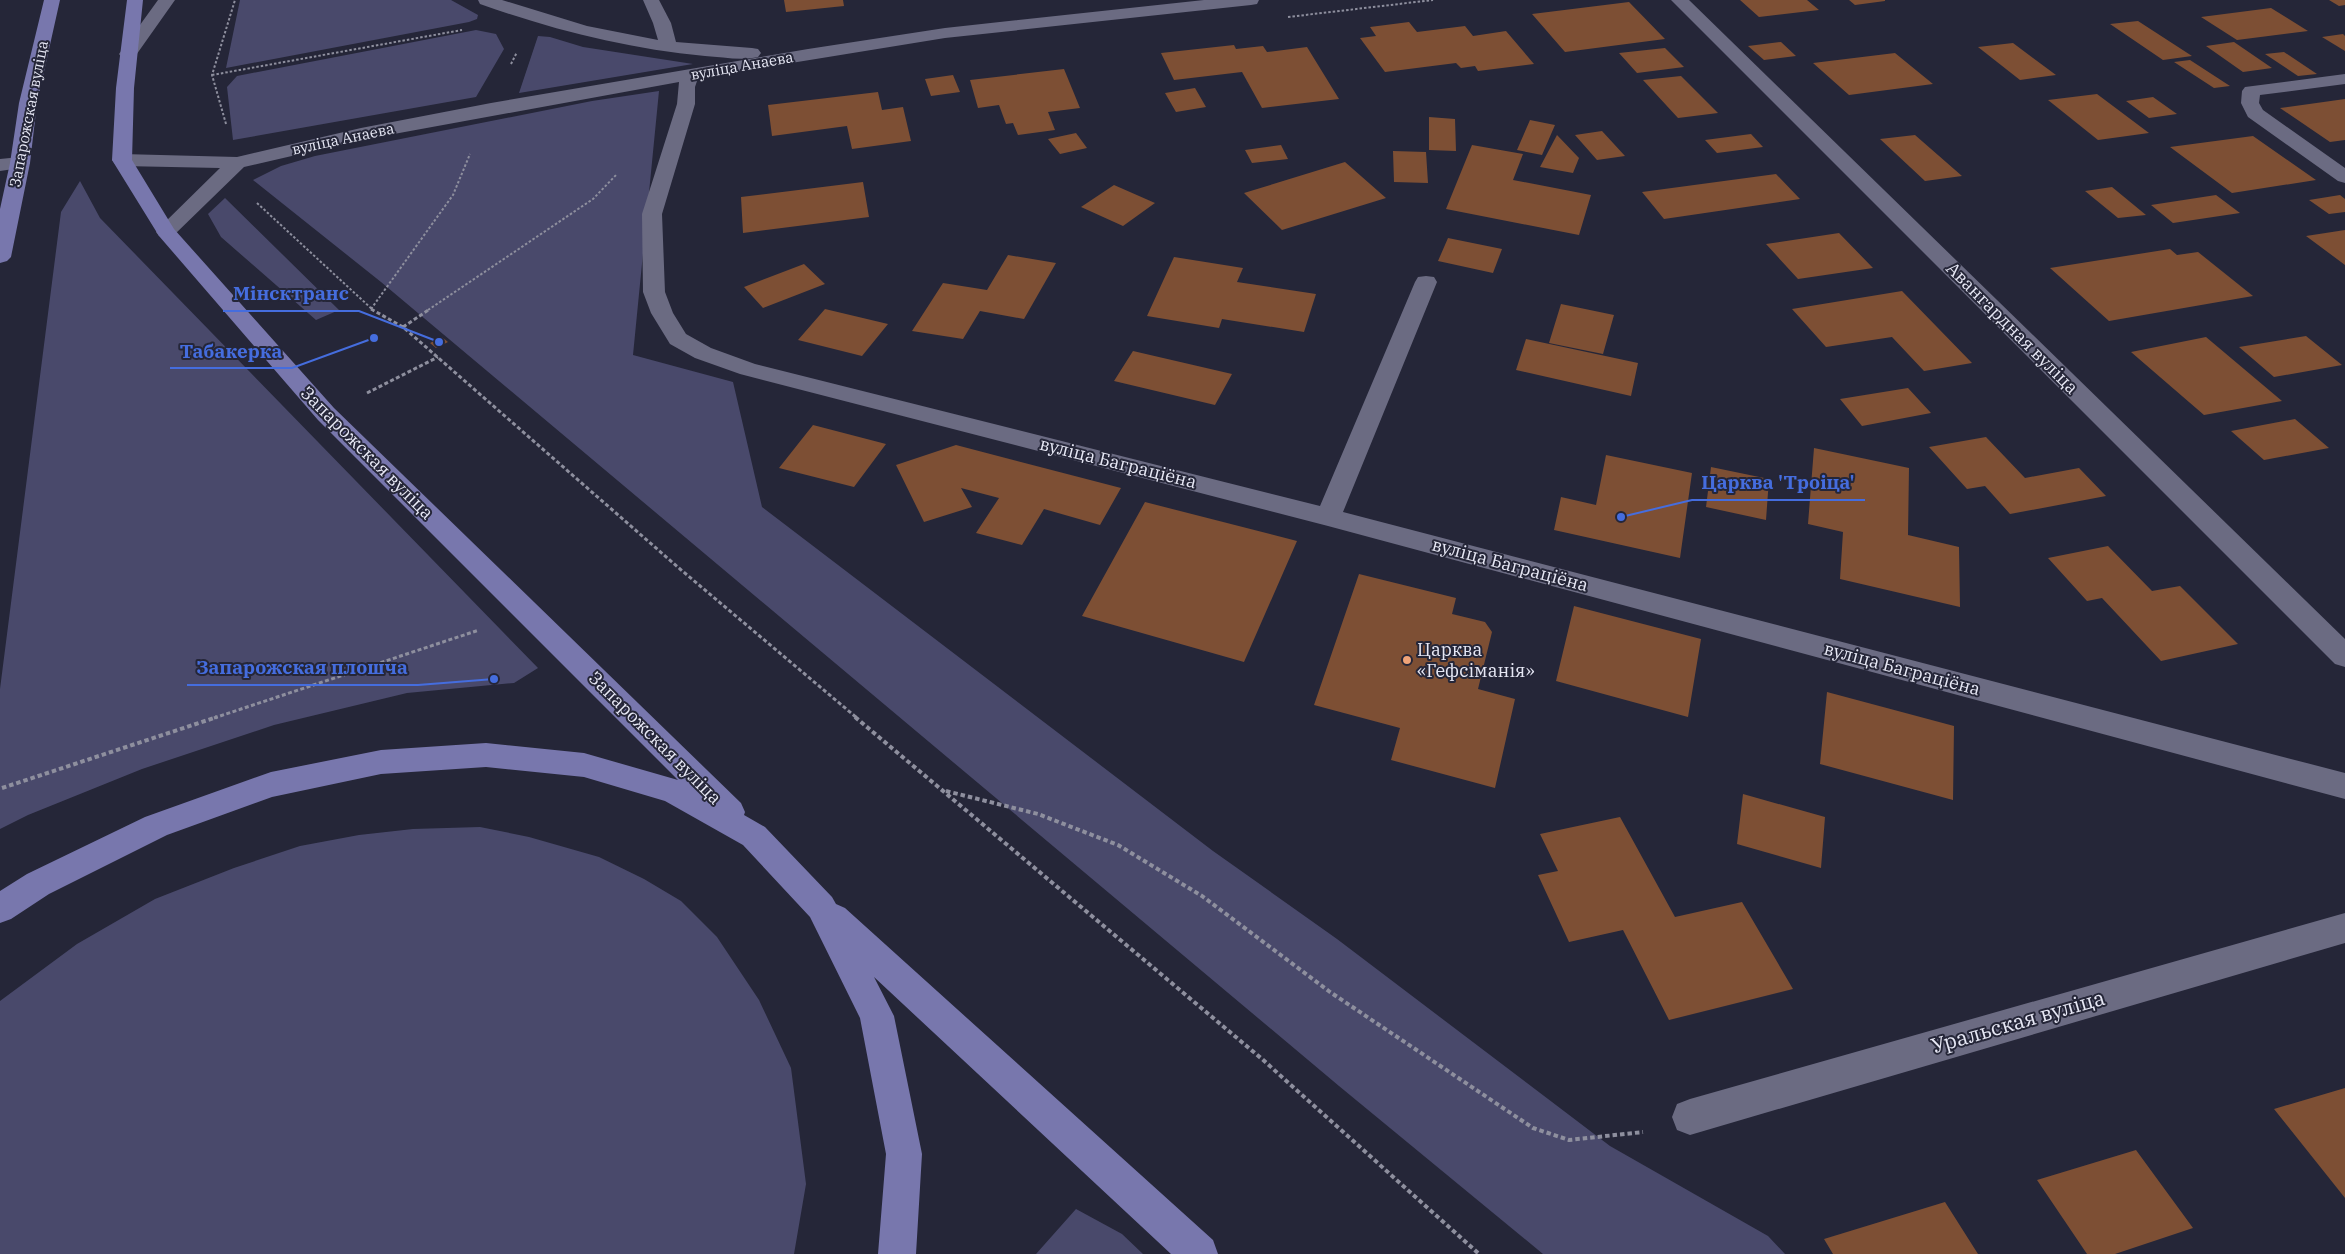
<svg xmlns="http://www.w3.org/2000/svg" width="2345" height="1254" font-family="'IBM Plex Serif',serif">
  <rect width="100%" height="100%" fill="#252638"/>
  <path fill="#49496b" d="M240,0H451L478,15L477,19L469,22L226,68Z
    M476,30L496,34L504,49L476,97L233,140L227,87L237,76Z
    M538,36L550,37L583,47L693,64L519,93Z
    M659,91L633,355L733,382L762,507L1213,851L1337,939L1610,1146L1768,1236L1785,1254H1543L1339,1086L381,282L253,180L281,166L315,156L592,101Z
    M80,181L100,218L538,668L514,683L407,693L274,725L142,769L28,815L0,829V689L61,212Z
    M225,198L339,310L316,320L221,237L208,214Z
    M480,827L529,837L599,857L644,879L681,901L717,937L759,1000L791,1068L806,1184L794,1254H0V1001L77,944L155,899L234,868L300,846L359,835L413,829Z
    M1076,1209L1122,1234L1143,1254H1036Z"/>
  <path fill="#7d4f34" d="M784,0H843L844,6L786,12Z
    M1740,0H1807L1819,10L1759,17Z
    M1849,0H1885V1L1855,5Z
    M2329,0H2345V5L2339,6Z
    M1629,2L1665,39L1565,52L1532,14Z
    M2271,8L2308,31L2237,40L2201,17Z
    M2138,21L2192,56L2163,60L2110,24Z
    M1409,22L1417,32L1465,26L1473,36L1506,31L1534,64L1478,71L1475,66L1461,68L1456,63L1385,72L1360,38L1376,36L1370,27Z
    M2343,34L2345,36V51L2322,37Z
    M1781,42L1796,56L1764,60L1748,46Z
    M2234,42L2272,68L2243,72L2206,46Z
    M2013,43L2056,75L2020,80L1978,47Z
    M1234,45L1236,49L1263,46L1267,52L1307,47L1339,99L1262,108L1242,72L1174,80L1161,53Z
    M1665,48L1684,67L1637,73L1619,53Z
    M2284,52L2317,74L2298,76L2265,54Z
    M1895,53L1933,84L1849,95L1813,63Z
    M2190,60L2230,86L2214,88L2174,62Z
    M1064,69L1080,108L1048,112L1055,130L1018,135L1013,123L1006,124L999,105L978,108L970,80Z
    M953,75L960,92L931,96L925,79Z
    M1681,76L1718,113L1678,118L1643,80Z
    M1195,88L1206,107L1176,112L1165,93Z
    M878,92L882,110L903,107L911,141L852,149L847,126L772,136L768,105Z
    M2097,94L2149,133L2098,140L2048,100Z
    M2153,97L2177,114L2149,118L2126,101Z
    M2345,99V140L2330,142L2280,108Z
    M1429,117L1455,119L1456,151L1429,150Z
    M1530,120L1555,125L1542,155L1517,150Z
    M1602,131L1625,156L1597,160L1575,135Z
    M1076,133L1087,148L1060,154L1048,139Z
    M1751,134L1763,147L1717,153L1705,140Z
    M1557,135L1579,158L1573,173L1540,167Z
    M1915,135L1962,176L1925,181L1880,139Z
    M2253,136L2316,180L2232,193L2170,147Z
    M1281,145L1288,159L1252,163L1245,150Z
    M1472,145L1523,154L1513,180L1591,195L1579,235L1446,209Z
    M1393,151L1426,152L1428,183L1394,182Z
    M1345,162L1386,198L1282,230L1244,193Z
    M1776,174L1800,199L1664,219L1642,192Z
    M863,182L869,217L743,233L741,197Z
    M1114,185L1155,203L1123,226L1081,207Z
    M2112,187L2146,215L2118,218L2085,191Z
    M2216,195L2240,213L2173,223L2151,205Z
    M2340,195L2345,199V212L2329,214L2309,200Z
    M2345,230V265L2306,236Z
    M1839,233L1873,268L1798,279L1766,244Z
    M1448,238L1502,249L1493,273L1438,261Z
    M2170,249L2177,255L2198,252L2253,296L2109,321L2050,268Z
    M1008,255L1056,263L1024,319L980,311L963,339L912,331L943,283L987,290Z
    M1174,257L1243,268L1237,282L1316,294L1304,332L1222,319L1219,328L1147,316Z
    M804,264L825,284L763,308L744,287Z
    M1902,291L1972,363L1924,371L1892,337L1826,347L1792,309Z
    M1561,304L1614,315L1603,354L1549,343Z
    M825,309L888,324L862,356L798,340Z
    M2306,336L2342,365L2274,377L2239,347Z
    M442,337L448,342L436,348L430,343Z
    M2206,337L2282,401L2204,415L2131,352Z
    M1526,339L1638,363L1631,396L1516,370Z
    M1133,351L1232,374L1215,405L1114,381Z
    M1908,388L1931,413L1862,426L1840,399Z
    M2295,419L2329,448L2264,460L2231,431Z
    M813,425L886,444L854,487L779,468Z
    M1986,437L2025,478L2079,468L2106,496L2010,514L1985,486L1967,489L1929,447Z
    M956,445L1121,488L1100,525L1044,509L1022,545L976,533L999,498L961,488L972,507L924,522L896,465Z
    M1814,448L1909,468L1908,535L1959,547L1960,607L1840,579L1843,532L1808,524Z
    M1606,455L1692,473L1680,558L1554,530L1561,497L1596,505Z
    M1711,467L1769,479L1766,520L1706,507Z
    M1145,502L1297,541L1244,662L1082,616Z
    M2108,546L2152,591L2180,586L2238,644L2161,661L2102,598L2087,601L2048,558Z
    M1359,574L1456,598L1452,614L1485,622L1492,632L1478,689L1515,699L1495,788L1391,760L1400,728L1314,705Z
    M1574,606L1701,639L1688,717L1556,681Z
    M1827,692L1954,726L1953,800L1820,764Z
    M1743,794L1825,817L1821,868L1737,844Z
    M1620,817L1675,917L1742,902L1793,989L1669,1020L1623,930L1569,942L1538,875L1558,871L1540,834Z
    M2345,1088V1198L2274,1109Z
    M2136,1150L2193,1228L2115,1254H2087L2037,1180Z
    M1945,1202L1978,1254H1833L1824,1239Z"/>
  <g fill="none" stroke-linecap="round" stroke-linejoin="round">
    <path stroke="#8e8f9e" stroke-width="2" stroke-dasharray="2.5 2" stroke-linecap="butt" d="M1288,17L1433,0
      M511,64L517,52
      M212,75L462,30
      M226,124L212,75L235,0
      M257,203L373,310
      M371,309L453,195L470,154
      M428,310L593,199L617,174"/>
    <path stroke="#8e8f9e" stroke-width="3" stroke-dasharray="4 2.5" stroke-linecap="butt" d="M371,309L403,327L680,569L857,718
      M403,327L430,309
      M367,393L438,357
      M214,718L479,630"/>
    <path stroke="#8e8f9e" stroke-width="4" stroke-dasharray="4.5 3" stroke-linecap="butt" d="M855,717L1262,1059L1479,1254
      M2,788L217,717
      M946,791L1038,814L1118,845L1202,896L1330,992L1533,1128L1569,1140L1643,1132"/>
    <path fill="#6b6b82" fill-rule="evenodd" d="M158,0H175L134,58H122L119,54Z
      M478,0H502L587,26L658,40L653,23L643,0H659L671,23L676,42L752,48L758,49L761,53L758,57C742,61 722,57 705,56C628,49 553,30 480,4Z
      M1204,0H1259L1257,4L1251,5L945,38L698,78L695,87V104L662,214L665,292L673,313L686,334L711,348L755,364L1320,506L1415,282L1418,277L1426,276L1434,277L1437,282L1343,512L2345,773V799L1328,526L740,374L695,358L670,344L651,313L643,292L642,214L677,104L679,82L361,140L244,167L173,236L166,238L159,236L156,232L159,228L220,168L122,166L115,164L112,160L115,156L122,154L237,157L361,128L491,103L808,49L945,28Z
      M1671,0H1689L2345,639V667L2335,664Z
      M2345,74V84L2260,95L2259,103L2263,110L2345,168V183L2338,181L2248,117L2241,103L2242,91L2245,87Z
      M20,157L27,159L30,163L27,167L0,171V159Z
      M2345,913V943L1690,1135L1677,1130L1672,1117L1677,1104L1690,1099Z"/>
    <path fill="#7877ad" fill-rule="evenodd" d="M44,0H60L37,103L30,163L11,257L7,261L0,263V209L10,163L19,103Z
      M127,0H143L134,88L132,160L174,229L334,408L741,803L745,812L744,815L765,827L832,897L836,904L845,908L1213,1240L1218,1254H1171L874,977L894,1016L922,1154L916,1254H878L886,1154L860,1018L810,917L743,845L665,801L584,777L486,767L381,774L272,797L167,835L49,894L11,919L0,923V891L27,874L145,817L271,772L381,750L486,743L584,753L678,780L318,420L159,236L112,160L116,88Z"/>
  </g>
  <circle fill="#efa378" stroke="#252638" stroke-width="2" cx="1407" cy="660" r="5"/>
  <g text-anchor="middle" stroke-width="4" stroke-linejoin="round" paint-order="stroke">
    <g font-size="15" fill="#e7e8f5" stroke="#252638">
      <text transform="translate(742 66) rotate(-10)" y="5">вуліца Анаева</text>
      <text transform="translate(29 114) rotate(-79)" y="5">Запарожская вуліца</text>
      <text transform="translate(343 139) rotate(-12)" y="5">вуліца Анаева</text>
    </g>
    <g font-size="18" fill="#e7e8f5" stroke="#252638">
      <text transform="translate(2012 328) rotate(45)" y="6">Авангардная вуліца</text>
      <text transform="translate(367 453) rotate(45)" y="6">Запарожская вуліца</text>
      <text transform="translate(1118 463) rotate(14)" y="6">вуліца Баграціёна</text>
      <text transform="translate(1510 565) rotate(15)" y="6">вуліца Баграціёна</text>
      <text transform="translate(1902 669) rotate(15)" y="6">вуліца Баграціёна</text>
      <text transform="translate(655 738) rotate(45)" y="6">Запарожская вуліца</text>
    </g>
    <g font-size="18" fill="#e7e8f5" stroke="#252638" text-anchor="start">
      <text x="1417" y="656">Царква<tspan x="1417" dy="21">«Гефсіманія»</tspan></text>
    </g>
    <g font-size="21" fill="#e7e8f5" stroke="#252638">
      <text transform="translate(2018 1022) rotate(-16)" y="7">Уральская вуліца</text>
    </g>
  </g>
  <path fill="none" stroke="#456dde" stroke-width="2" d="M439 342L359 311H223M374 338L292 368H170M1621 517L1692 500H1865M494 679L418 685H187"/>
  <g fill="#456dde" stroke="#252638" stroke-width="2">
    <circle cx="439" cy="342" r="5"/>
    <circle cx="374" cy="338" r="5"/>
    <circle cx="1621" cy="517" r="5"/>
    <circle cx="494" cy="679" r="5"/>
  </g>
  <g font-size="19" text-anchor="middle" font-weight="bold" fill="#456dde" stroke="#252638" stroke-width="4" stroke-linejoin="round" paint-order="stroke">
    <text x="291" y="300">Мінсктранс</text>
    <text x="231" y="358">Табакерка</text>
    <text x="1778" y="489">Царква 'Троіца'</text>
    <text x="302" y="674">Запарожская плошча</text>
  </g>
</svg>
